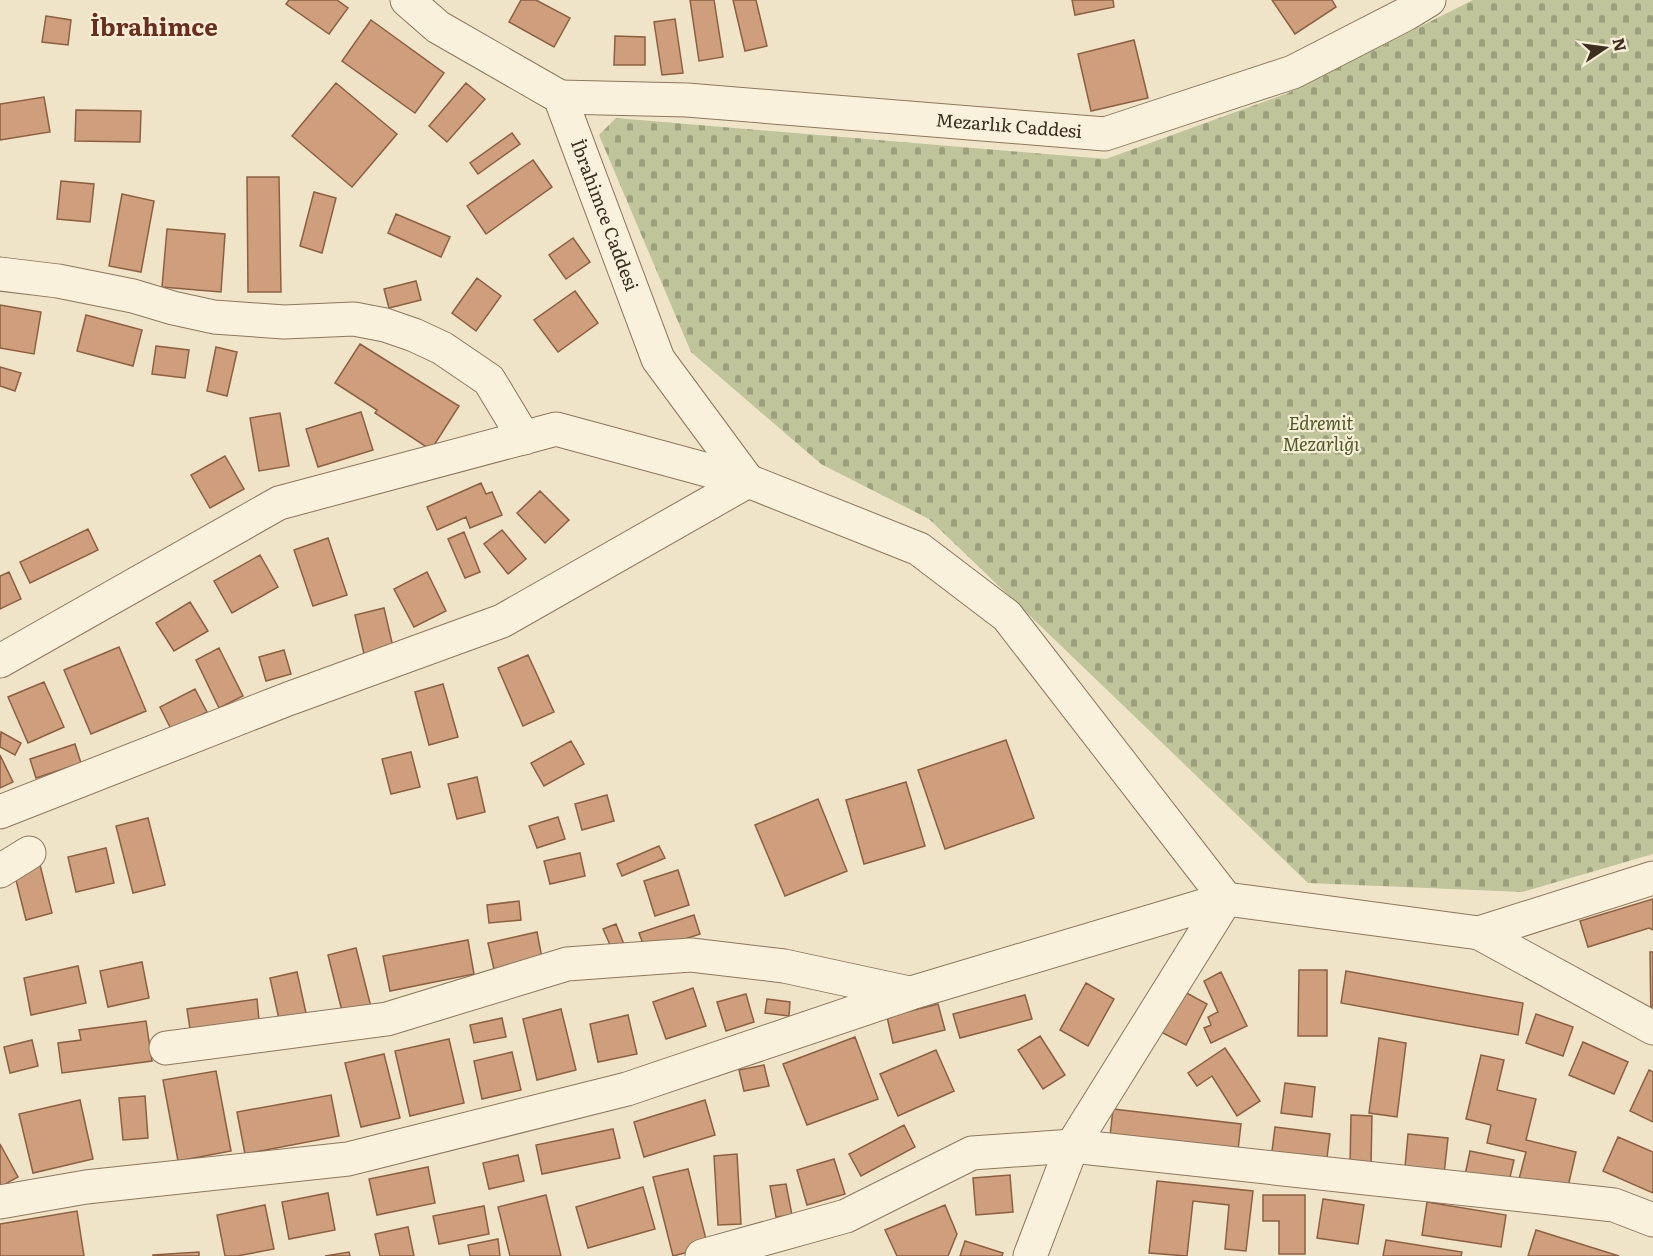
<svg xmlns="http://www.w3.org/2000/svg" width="1653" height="1256" font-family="Literata,serif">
  <defs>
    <pattern id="cemetery-stones" width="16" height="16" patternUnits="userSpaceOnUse" patternTransform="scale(1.5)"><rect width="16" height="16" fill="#bfc49a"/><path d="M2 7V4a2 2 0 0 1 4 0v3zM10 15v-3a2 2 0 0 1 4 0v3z" fill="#9ca07d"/></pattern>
  </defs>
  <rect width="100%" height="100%" fill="#f0e4c8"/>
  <path fill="url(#cemetery-stones)" d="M1473,0H1653V854L1522,892L1308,883L929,519L821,464L691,352L599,135L616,118L1106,159L1288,93Z"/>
  <path fill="#cf9f7d" stroke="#8d5f41" stroke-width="1.5" d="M289,0H337L348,8L329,34L286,4Z
    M521,0H536L570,18L554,47L509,22Z
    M690,0H714L723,57L699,61Z
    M733,0H756L767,46L745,51Z
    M1072,0H1113L1114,7L1075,15Z
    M1272,0H1332L1336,7L1295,34Z
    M46,16L71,20L68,45L42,42Z
    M675,19L683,73L662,75L654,22Z
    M371,20L444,73L415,113L342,61Z
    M615,36L645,37V65H614Z
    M1134,40L1148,98L1091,111L1078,54Z
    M336,83L397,134L352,187L292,136Z
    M466,83L485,99L447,142L429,126Z
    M44,97L50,132L0,140V104Z
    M76,110L141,111L140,142L75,141Z
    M512,133L520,144L478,174L470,163Z
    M533,160L552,187L486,234L467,206Z
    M247,177H279L281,292H248Z
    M61,181L94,184L90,222L57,219Z
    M314,192L336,198L322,253L300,246Z
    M122,194L154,201L141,272L109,266Z
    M396,214L450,237L441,257L388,233Z
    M167,229L225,234L221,292L162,287Z
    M573,238L590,262L566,279L549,255Z
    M477,278L501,296L476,331L452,313Z
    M416,281L421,300L389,308L384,289Z
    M575,291L598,323L558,352L534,320Z
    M0,305L41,312L34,354L0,348Z
    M86,315L142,330L133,366L77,351Z
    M360,344L459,406L431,450L375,413L377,410L335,383Z
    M156,346L189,350L185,378L152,374Z
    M216,347L237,352L227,396L207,391Z
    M0,367L21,373L15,391L0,386Z
    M361,412L373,450L318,467L306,429Z
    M280,413L289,466L259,471L250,418Z
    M225,456L244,489L210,508L191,475Z
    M481,483L486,494L492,492L502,515L470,528L466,517L437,530L427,507Z
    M540,491L569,520L545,543L517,513Z
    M88,529L98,550L30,583L20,562Z
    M502,530L526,559L508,574L484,544Z
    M464,532L480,572L465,578L448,539Z
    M328,538L347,595L313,606L294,550Z
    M260,555L278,587L232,613L214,581Z
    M9,572L21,599L0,609V576Z
    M427,572L446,611L414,627L394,589Z
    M190,602L208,631L174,651L156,623Z
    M384,608L393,647L364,654L355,615Z
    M119,647L146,711L91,734L64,670Z
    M219,648L243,696L219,708L196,660Z
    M284,650L291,674L266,681L259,657Z
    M528,655L554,712L523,726L498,668Z
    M44,682L64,727L28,743L8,697Z
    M443,684L458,737L429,745L415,692Z
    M195,689L207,712L172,731L160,707Z
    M1,732L21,743L15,755L0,747Z
    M1006,740L1034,818L945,849L918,770Z
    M571,741L584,764L544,786L531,763Z
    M75,744L81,763L36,778L30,759Z
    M411,752L420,787L391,794L382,759Z
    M0,755L13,782L0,788Z
    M477,777L485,812L457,819L448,784Z
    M906,782L925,846L864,864L846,800Z
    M607,795L614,821L582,830L575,804Z
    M818,799L847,871L785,896L755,825Z
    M558,817L565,839L537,848L529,826Z
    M148,818L165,885L133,893L116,826Z
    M659,846L665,858L622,876L617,864Z
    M106,848L114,883L76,892L68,857Z
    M580,853L585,876L550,884L544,861Z
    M40,865L52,913L26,920L14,872Z
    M678,870L689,905L655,916L644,881Z
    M1653,899V930L1649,928L1588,947L1580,921Z
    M519,901L521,920L489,923L487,905Z
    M694,915L700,934L646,952L639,933Z
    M616,924L627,952L615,956L603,929Z
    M537,932L542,958L494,969L488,943Z
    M468,940L474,974L390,991L383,956Z
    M356,948L371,1007L343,1015L328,955Z
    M1650,952H1653V1024H1651Z
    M142,962L149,998L108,1007L100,971Z
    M78,966L86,1003L31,1015L24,978Z
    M1299,970H1327V1036H1298Z
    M1346,971L1523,1003L1518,1035L1341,1003Z
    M297,972L306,1013L279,1019L270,978Z
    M1221,972L1247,1026L1211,1043L1204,1028L1211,1025L1208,1017L1218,1012L1204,981Z
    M1086,983L1114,999L1088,1046L1060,1030Z
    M693,988L706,1026L666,1039L653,1002Z
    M1183,991L1207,1004L1186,1045L1161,1032Z
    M746,994L754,1022L726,1031L717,1002Z
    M1025,995L1032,1019L960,1038L953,1014Z
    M257,999L259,1020L190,1029L187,1009Z
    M767,999L790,1002L789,1016L765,1013Z
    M938,1004L945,1030L893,1043L887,1017Z
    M561,1009L576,1070L537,1080L523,1019Z
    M1536,1014L1573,1027L1563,1056L1526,1043Z
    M628,1015L637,1054L598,1062L590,1024Z
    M502,1018L506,1037L474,1043L470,1025Z
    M146,1021L152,1061L62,1073L58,1043L81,1040L79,1030Z
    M1040,1036L1065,1075L1043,1089L1018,1050Z
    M855,1037L878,1099L807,1125L783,1064Z
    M1379,1038L1406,1043L1397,1117L1369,1113Z
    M449,1039L464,1103L410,1116L395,1051Z
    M32,1040L38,1066L10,1073L4,1047Z
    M1583,1042L1628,1062L1614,1094L1569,1075Z
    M1225,1048L1260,1101L1237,1116L1212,1076L1197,1086L1188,1073Z
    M936,1050L954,1091L898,1116L880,1074Z
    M512,1052L521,1090L482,1099L474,1061Z
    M384,1054L400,1118L361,1127L345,1063Z
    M1481,1055L1504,1060L1497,1090L1536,1099L1526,1140L1576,1152L1567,1191L1519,1179L1526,1152L1487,1143L1491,1125L1466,1119Z
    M764,1065L769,1086L744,1091L739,1070Z
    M1649,1070L1653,1072V1122L1630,1111Z
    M216,1071L231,1151L178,1161L163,1080Z
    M1285,1083L1315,1087L1312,1117L1281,1113Z
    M331,1095L339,1136L245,1154L237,1112Z
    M145,1096L148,1138L123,1140L119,1098Z
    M80,1100L93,1159L33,1173L19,1114Z
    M705,1100L715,1135L644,1157L634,1122Z
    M1113,1109L1241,1124L1237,1159L1109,1145Z
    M1351,1115L1372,1116L1371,1165H1350Z
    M904,1125L915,1147L861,1176L849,1154Z
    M1275,1127L1330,1134L1325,1173L1270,1167Z
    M613,1129L620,1158L542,1174L536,1145Z
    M1408,1134L1448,1138L1443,1183L1404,1178Z
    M1618,1137L1653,1152V1193L1603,1171Z
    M0,1144L18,1177L0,1187Z
    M1470,1151L1514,1160L1507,1190L1464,1180Z
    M737,1154L741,1224L718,1225L714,1156Z
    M518,1155L524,1181L489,1189L483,1163Z
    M834,1159L845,1194L807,1205L797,1170Z
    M428,1167L435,1203L377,1215L369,1179Z
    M688,1169L708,1247L673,1256L653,1177Z
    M1010,1175L1013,1212L976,1215L973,1178Z
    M1157,1181L1253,1191L1246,1251L1225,1249L1229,1205L1193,1201L1187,1256L1149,1253Z
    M786,1184L792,1215L776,1217L770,1186Z
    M643,1187L655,1229L588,1248L576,1207Z
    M328,1193L335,1230L289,1239L282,1202Z
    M546,1195L561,1256H510L498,1207Z
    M1263,1195H1305V1254H1279V1221H1263Z
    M1323,1199L1364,1205L1358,1244L1317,1238Z
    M1427,1202L1506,1215L1501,1247L1422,1235Z
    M265,1205L274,1249L237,1256H225L217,1215Z
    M945,1205L957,1234L948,1256H897L885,1230Z
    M484,1206L489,1234L439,1244L433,1216Z
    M77,1211L84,1256H0V1224Z
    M408,1227L414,1256H380L375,1234Z
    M1536,1230L1619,1256H1528Z
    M498,1239L500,1256H470L468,1245Z
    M1386,1240L1462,1252L1461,1256H1383Z
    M965,1241L1003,1253L1002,1256H960Z
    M199,1252V1256H153V1255Z
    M349,1252L350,1256H325Z"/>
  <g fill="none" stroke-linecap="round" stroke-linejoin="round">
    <defs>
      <g id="minor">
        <path id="s1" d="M407,0L438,27L560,97L658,359L748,481"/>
        <path id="s2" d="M560,97L687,100L1105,134L1293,72L1406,14L1429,0"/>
        <path d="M0,274L58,281L133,296L173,308L214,317L284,322L354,319L385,325L414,335L442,348L489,380L524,438"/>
        <path d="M0,661L279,503L556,429L748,481L919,549L1007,616L1226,899"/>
        <path d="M0,812L288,699L502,621L748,481"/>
        <path d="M0,871L29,853"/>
        <path d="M1479,933L1653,878"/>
        <path d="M166,1048L387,1019L567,964L691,955L784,966L909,993"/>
        <path d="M0,1202L86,1187L348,1159L627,1089L911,993L1226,899L1479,933L1653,1028"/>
        <path d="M702,1256L846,1216L972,1153L1072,1146L1614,1205L1653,1220"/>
        <path d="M1030,1256L1072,1146L1226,899"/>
      </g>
    </defs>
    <use href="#minor" stroke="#8d765c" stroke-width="35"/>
    <use href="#minor" stroke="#faf1dc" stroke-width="33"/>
  </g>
  <g text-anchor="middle" stroke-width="4.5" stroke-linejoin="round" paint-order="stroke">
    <g font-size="18" fill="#3d2e20" stroke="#f7eed8">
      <text dy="6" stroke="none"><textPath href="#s2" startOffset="450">Mezarlık Caddesi</textPath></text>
      <text dy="6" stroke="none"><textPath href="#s1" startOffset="308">İbrahimce Caddesi</textPath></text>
    </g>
    <g font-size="18" font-style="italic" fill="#4d5a26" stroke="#f7eed8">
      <text x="1321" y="430">Edremit<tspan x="1321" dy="21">Mezarlığı</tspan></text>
    </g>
    <g font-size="24" font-weight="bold" fill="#6b2e1e" stroke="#f7eed8">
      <text x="154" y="36">İbrahimce</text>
    </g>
  </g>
  <g transform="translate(1605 48) rotate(77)" stroke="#f7eed8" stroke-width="4.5" paint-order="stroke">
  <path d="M0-4.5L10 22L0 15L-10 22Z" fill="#3d2e20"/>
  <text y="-9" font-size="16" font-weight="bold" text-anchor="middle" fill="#3d2e20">N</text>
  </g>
</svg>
